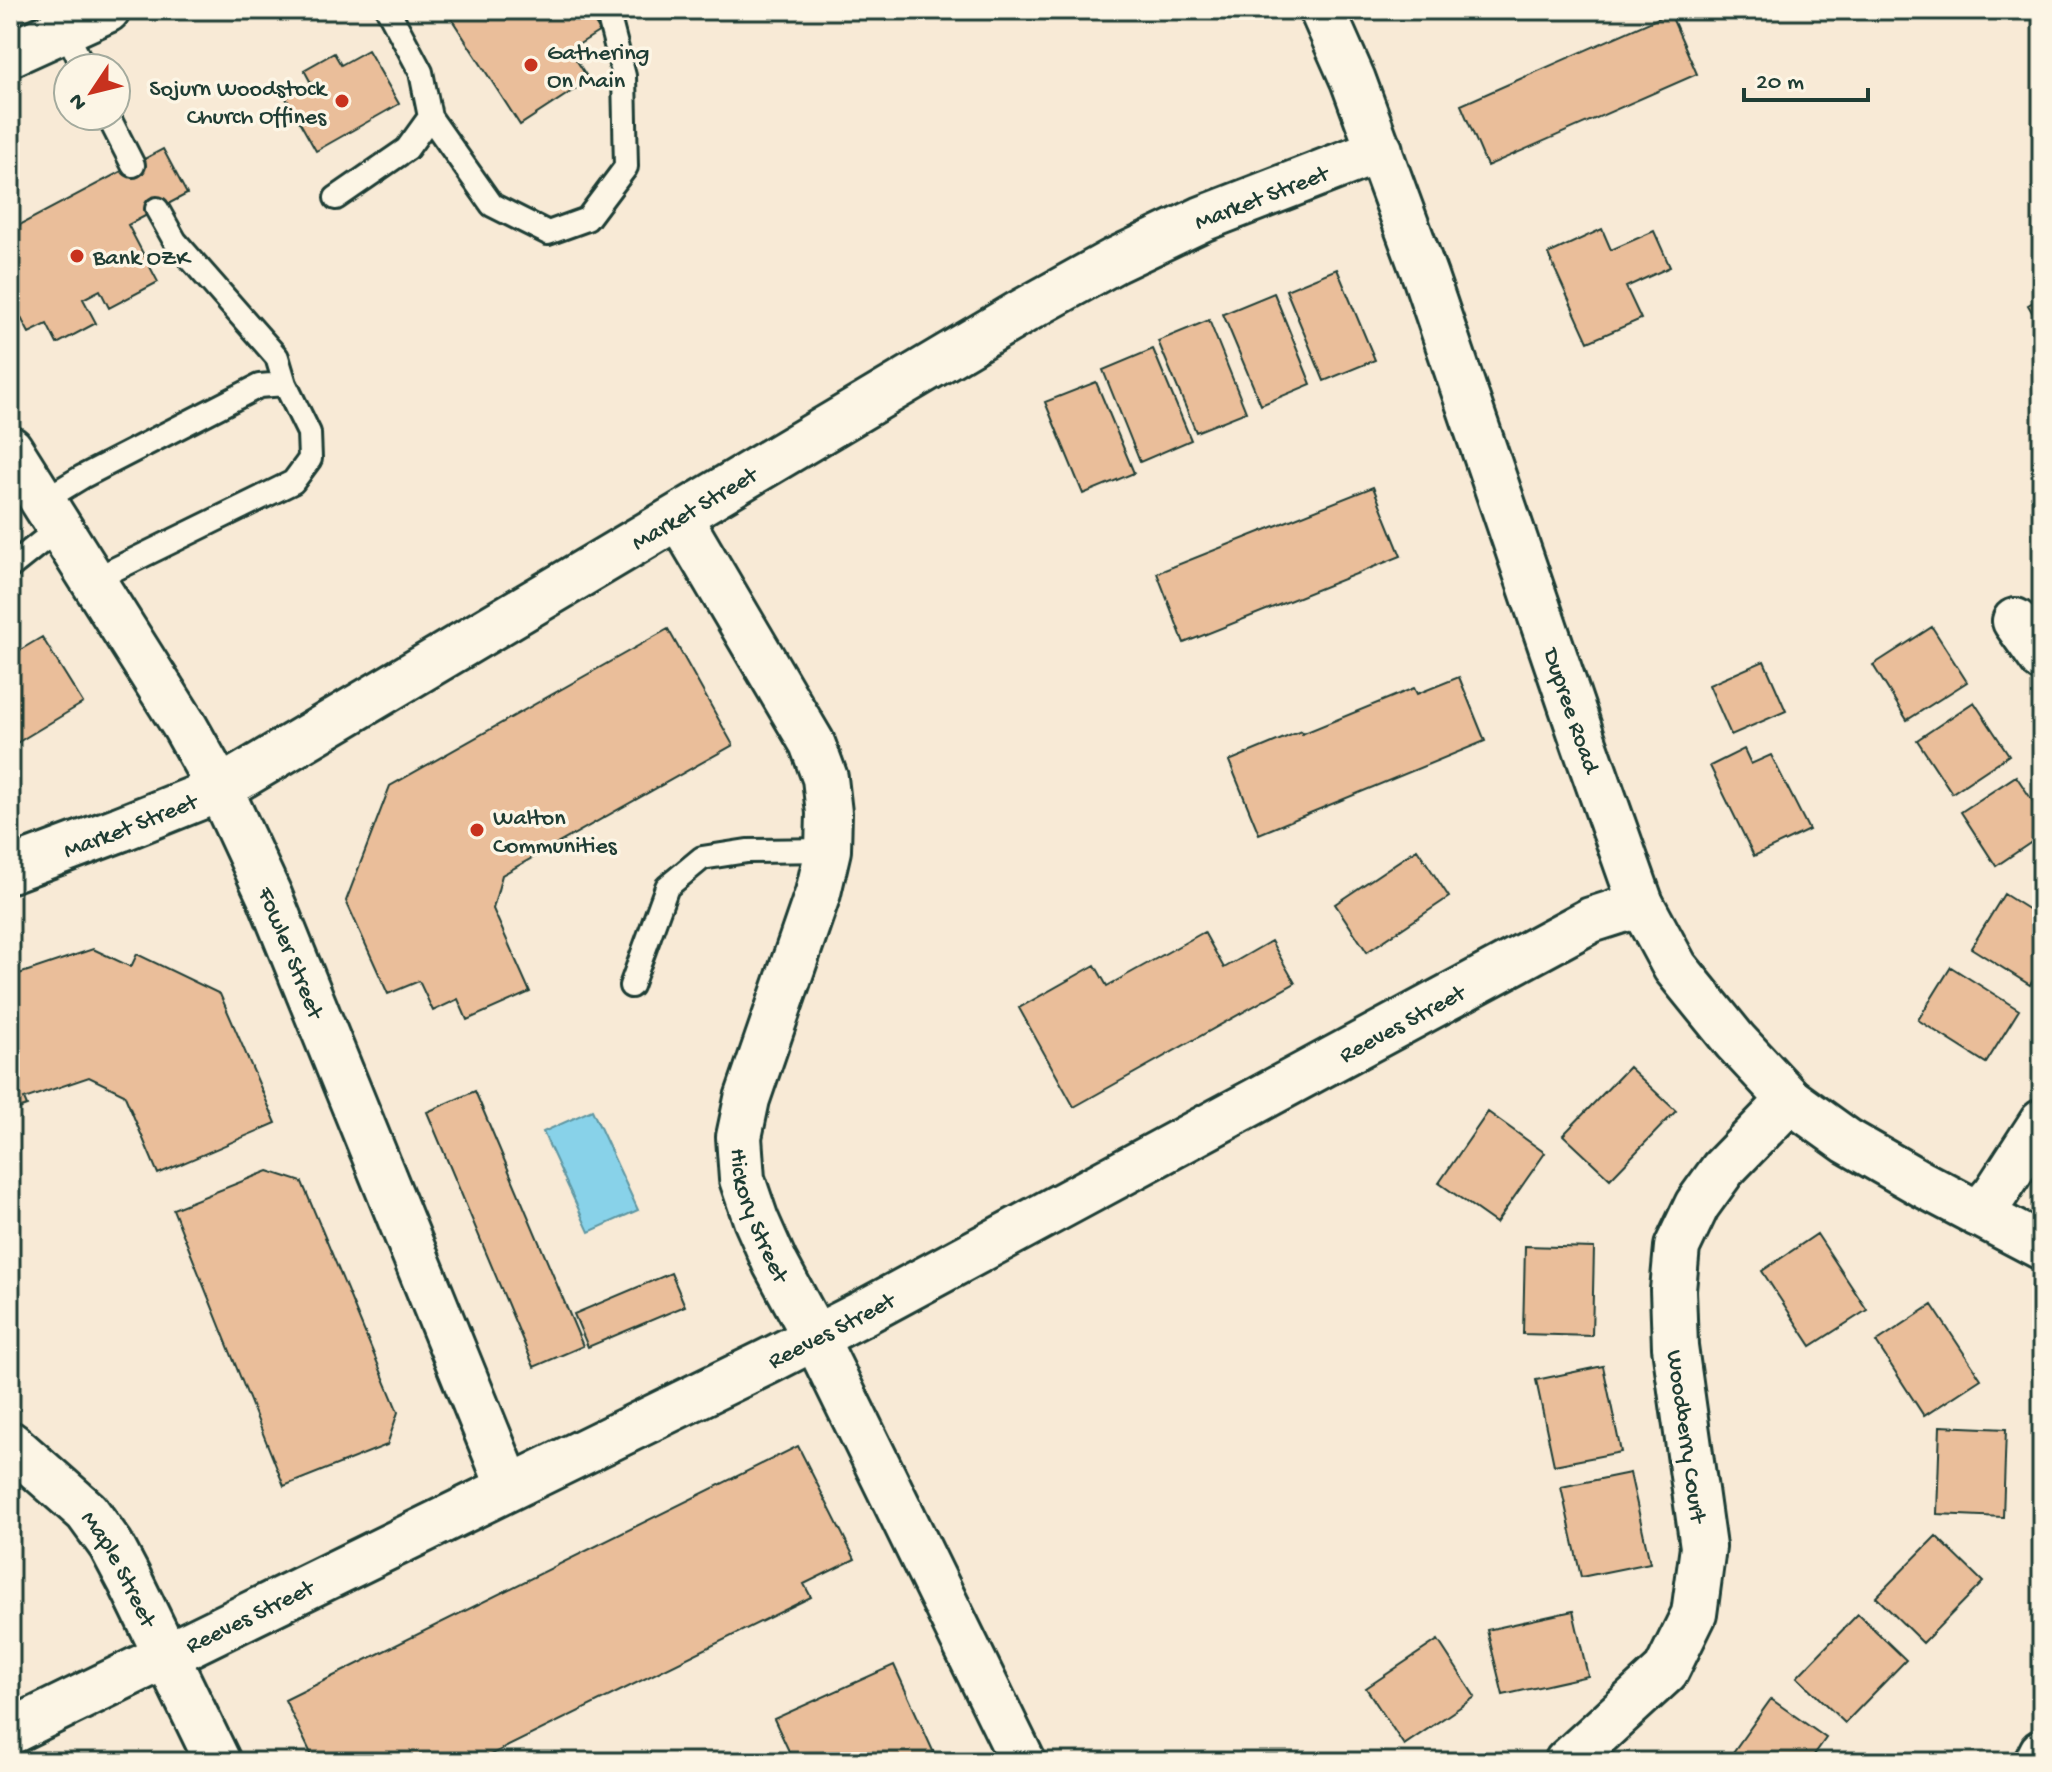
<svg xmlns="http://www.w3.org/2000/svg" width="2052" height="1772" font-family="'Gochi Hand',sans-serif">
  <rect width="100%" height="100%" fill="#f8ead6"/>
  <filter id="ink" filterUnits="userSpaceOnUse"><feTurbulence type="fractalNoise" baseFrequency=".0125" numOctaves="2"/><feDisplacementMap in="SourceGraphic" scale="16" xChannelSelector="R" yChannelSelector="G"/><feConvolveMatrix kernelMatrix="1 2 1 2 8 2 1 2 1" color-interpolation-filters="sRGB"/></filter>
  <g filter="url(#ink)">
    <path fill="#88d2e9" stroke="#5e96a1" stroke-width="2" d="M592,1110L638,1210L589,1232L543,1132Z"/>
    <path fill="#eabe9a" stroke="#1f3d34" stroke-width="2" d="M457,10H586L600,31L570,50L589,80L520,125L449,15Z
      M1670,13L1697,74L1487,166L1461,105Z
      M368,50L399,104L316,151L286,98L311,83L304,70L334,53L341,65Z
      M163,149L187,194L128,225L158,282L109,308L100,290L83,299L96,323L57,344L47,324L29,333L10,297V230Z
      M1602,229L1611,250L1654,231L1670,267L1626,287L1641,319L1588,342L1548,254Z
      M1337,269L1375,360L1324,381L1286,290Z
      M1274,293L1311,384L1261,405L1223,314Z
      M2042,297V329L2028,305Z
      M1209,320L1246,412L1196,432L1158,341Z
      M1153,349L1191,440L1140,462L1103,370Z
      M1096,382L1134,473L1083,494L1045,402Z
      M1373,487L1401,556L1184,643L1157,573Z
      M1932,627L1967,682L1907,720L1873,665Z
      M668,629L733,745L502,875L493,909L530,992L467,1020L458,999L433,1011L419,981L388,994L346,901L390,786Z
      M42,637L83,703L10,747V656Z
      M1764,661L1786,711L1731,735L1709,685Z
      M1459,677L1485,741L1259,834L1229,761L1301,731L1302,734L1414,688L1417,694Z
      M1974,702L2009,755L1952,793L1917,740Z
      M1744,749L1751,764L1771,755L1809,830L1754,856L1710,766Z
      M2016,776L2042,815V835L1996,866L1961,812Z
      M1417,849L1449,897L1367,952L1335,904Z
      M2004,894L2042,918V966L2030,985L1971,948Z
      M1204,932L1224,968L1271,941L1295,983L1074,1107L1019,1008L1095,965L1107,986Z
      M93,949L131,967L137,954L220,994L276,1123L158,1174L124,1094L89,1077L24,1099L27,1106L10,1112V977Z
      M1951,967L2019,1010L1986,1063L1918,1020Z
      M1629,1067L1676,1111L1610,1179L1563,1135Z
      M475,1091L583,1346L534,1367L427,1112Z
      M1488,1112L1545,1153L1496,1223L1439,1183Z
      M268,1171L302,1182L398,1412L387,1445L284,1486L173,1209Z
      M1817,1234L1867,1310L1811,1346L1762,1271Z
      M1525,1246L1594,1248L1592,1336L1523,1334Z
      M671,1273L685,1306L588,1347L574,1314Z
      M1932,1305L1981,1379L1924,1416L1876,1342Z
      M1603,1366L1621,1452L1554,1465L1536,1380Z
      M1940,1426L2006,1429L2003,1517L1937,1514Z
      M798,1446L855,1559L804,1584L811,1597L476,1762H315L285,1700Z
      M1630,1473L1650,1563L1581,1577L1561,1487Z
      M1936,1536L1983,1582L1923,1643L1876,1597Z
      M1573,1611L1588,1676L1503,1695L1487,1630Z
      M1858,1614L1906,1660L1845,1723L1797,1677Z
      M1438,1640L1475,1697L1404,1745L1366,1688Z
      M894,1665L938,1762H794L774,1719Z
      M1771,1699L1826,1738L1809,1762H1726Z"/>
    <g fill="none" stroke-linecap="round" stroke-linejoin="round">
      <defs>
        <path id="service" d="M65,30L84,68
          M108,116L133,165
          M430,117L492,205L548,233L587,219L626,167L624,76L607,10
          M336,198L407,149L430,117L421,72L388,10
          M157,209L175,241L277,357L285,384
          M44,500L82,477L259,386L285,384L309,433L310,459L293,482L93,580
          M10,567L60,527
          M631,986L667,887L702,858L747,851L828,850"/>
        <g id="minor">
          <path id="s1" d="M1322,10L1353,80L1425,276L1584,743L1641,904L1675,967L1735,1041L1790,1100L1847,1141L1922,1184L2042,1247"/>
          <path id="s2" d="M10,449L184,725L220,789L269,895L509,1487"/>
          <path id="s3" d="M679,517L812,743L825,778L829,813L828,850L818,893L747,1099L739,1137L742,1179L756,1220L775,1263L815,1337L1023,1762"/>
          <path d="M2015,621L2042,659"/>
          <path id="s4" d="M10,870L120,829L220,789L1022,312L1114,261L1202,219L1380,150"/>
          <path d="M1978,1214L1996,1193L2042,1122"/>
          <path id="s5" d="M10,1444L87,1512L111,1545L130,1581L218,1762"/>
          <path id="s6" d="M10,1732L769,1361L861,1314L1591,920L1641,904"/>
          <path d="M1567,1762L1666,1671L1694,1614L1703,1547L1675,1347L1673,1290L1677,1247L1697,1205L1723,1169L1790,1100"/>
          <path d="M2037,1762L2042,1752"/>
        </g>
        <path id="secondary" d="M10,54L107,10"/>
      </defs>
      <use href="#service" stroke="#1f3d34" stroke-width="28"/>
      <use href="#minor" stroke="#1f3d34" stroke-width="50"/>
      <use href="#secondary" stroke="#1f3d34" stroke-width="50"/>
      <use href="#service" stroke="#fcf5e5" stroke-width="22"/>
      <use href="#minor" stroke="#fcf5e5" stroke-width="44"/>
      <use href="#secondary" stroke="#fcf5e5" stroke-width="44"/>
    </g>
  </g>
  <g fill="#c8321e" stroke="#fcf5e5" stroke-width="3">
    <circle cx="531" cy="65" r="8"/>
    <circle cx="342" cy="101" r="8"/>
    <circle cx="77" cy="256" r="8"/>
    <circle cx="477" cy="830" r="8"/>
  </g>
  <g text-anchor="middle" stroke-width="7" stroke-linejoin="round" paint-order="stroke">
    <g font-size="24" fill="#1f3d34" stroke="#fcf5e5" text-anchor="start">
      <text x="547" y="59">Gathering<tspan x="547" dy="28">On Main</tspan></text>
      <text x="326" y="95" text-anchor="end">Sojurn Woodstock<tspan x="326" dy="28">Church Offines</tspan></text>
      <text x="93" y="264">Bank OZK</text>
      <text x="493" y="824">Walton<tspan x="493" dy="28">Communities</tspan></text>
    </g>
    <g font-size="24" fill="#1f3d34" stroke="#fcf5e5">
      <text dy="8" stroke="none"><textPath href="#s4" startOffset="1424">Market Street</textPath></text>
      <text dy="8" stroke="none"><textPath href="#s4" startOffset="776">Market Street</textPath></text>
      <text dy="8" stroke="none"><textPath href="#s1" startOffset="744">Dupree Road</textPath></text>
      <text dy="8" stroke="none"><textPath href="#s4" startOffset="128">Market Street</textPath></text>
      <text dy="8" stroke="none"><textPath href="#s2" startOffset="578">Fowler Street</textPath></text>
      <text dy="8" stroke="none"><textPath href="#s6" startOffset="1562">Reeves Street</textPath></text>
      <text dy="8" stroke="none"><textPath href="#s3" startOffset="754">Hickory Street</textPath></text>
      <text dy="8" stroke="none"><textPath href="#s6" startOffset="914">Reeves Street</textPath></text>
      <text transform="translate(1688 1436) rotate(82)" y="8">Woodberry Court</text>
      <text dy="8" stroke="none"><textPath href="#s5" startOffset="168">Maple Street</textPath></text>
      <text dy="8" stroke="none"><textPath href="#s6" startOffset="266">Reeves Street</textPath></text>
    </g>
  </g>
  <rect width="2052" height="1772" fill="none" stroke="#fcf5e5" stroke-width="40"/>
  <rect x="20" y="20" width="2012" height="1732" fill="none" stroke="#1f3d34" stroke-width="3" filter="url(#ink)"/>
  <g transform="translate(92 92) rotate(235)"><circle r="38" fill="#fcf5e5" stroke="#a4ab9e" stroke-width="2"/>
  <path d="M0-6L14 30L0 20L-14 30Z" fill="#c8321e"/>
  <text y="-12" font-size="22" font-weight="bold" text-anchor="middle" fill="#1f3d34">N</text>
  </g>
  <path d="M1744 88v12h124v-12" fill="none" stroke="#1f3d34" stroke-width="4"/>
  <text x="1756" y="88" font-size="24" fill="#1f3d34" stroke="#fcf5e5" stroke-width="6" paint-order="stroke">20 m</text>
</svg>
